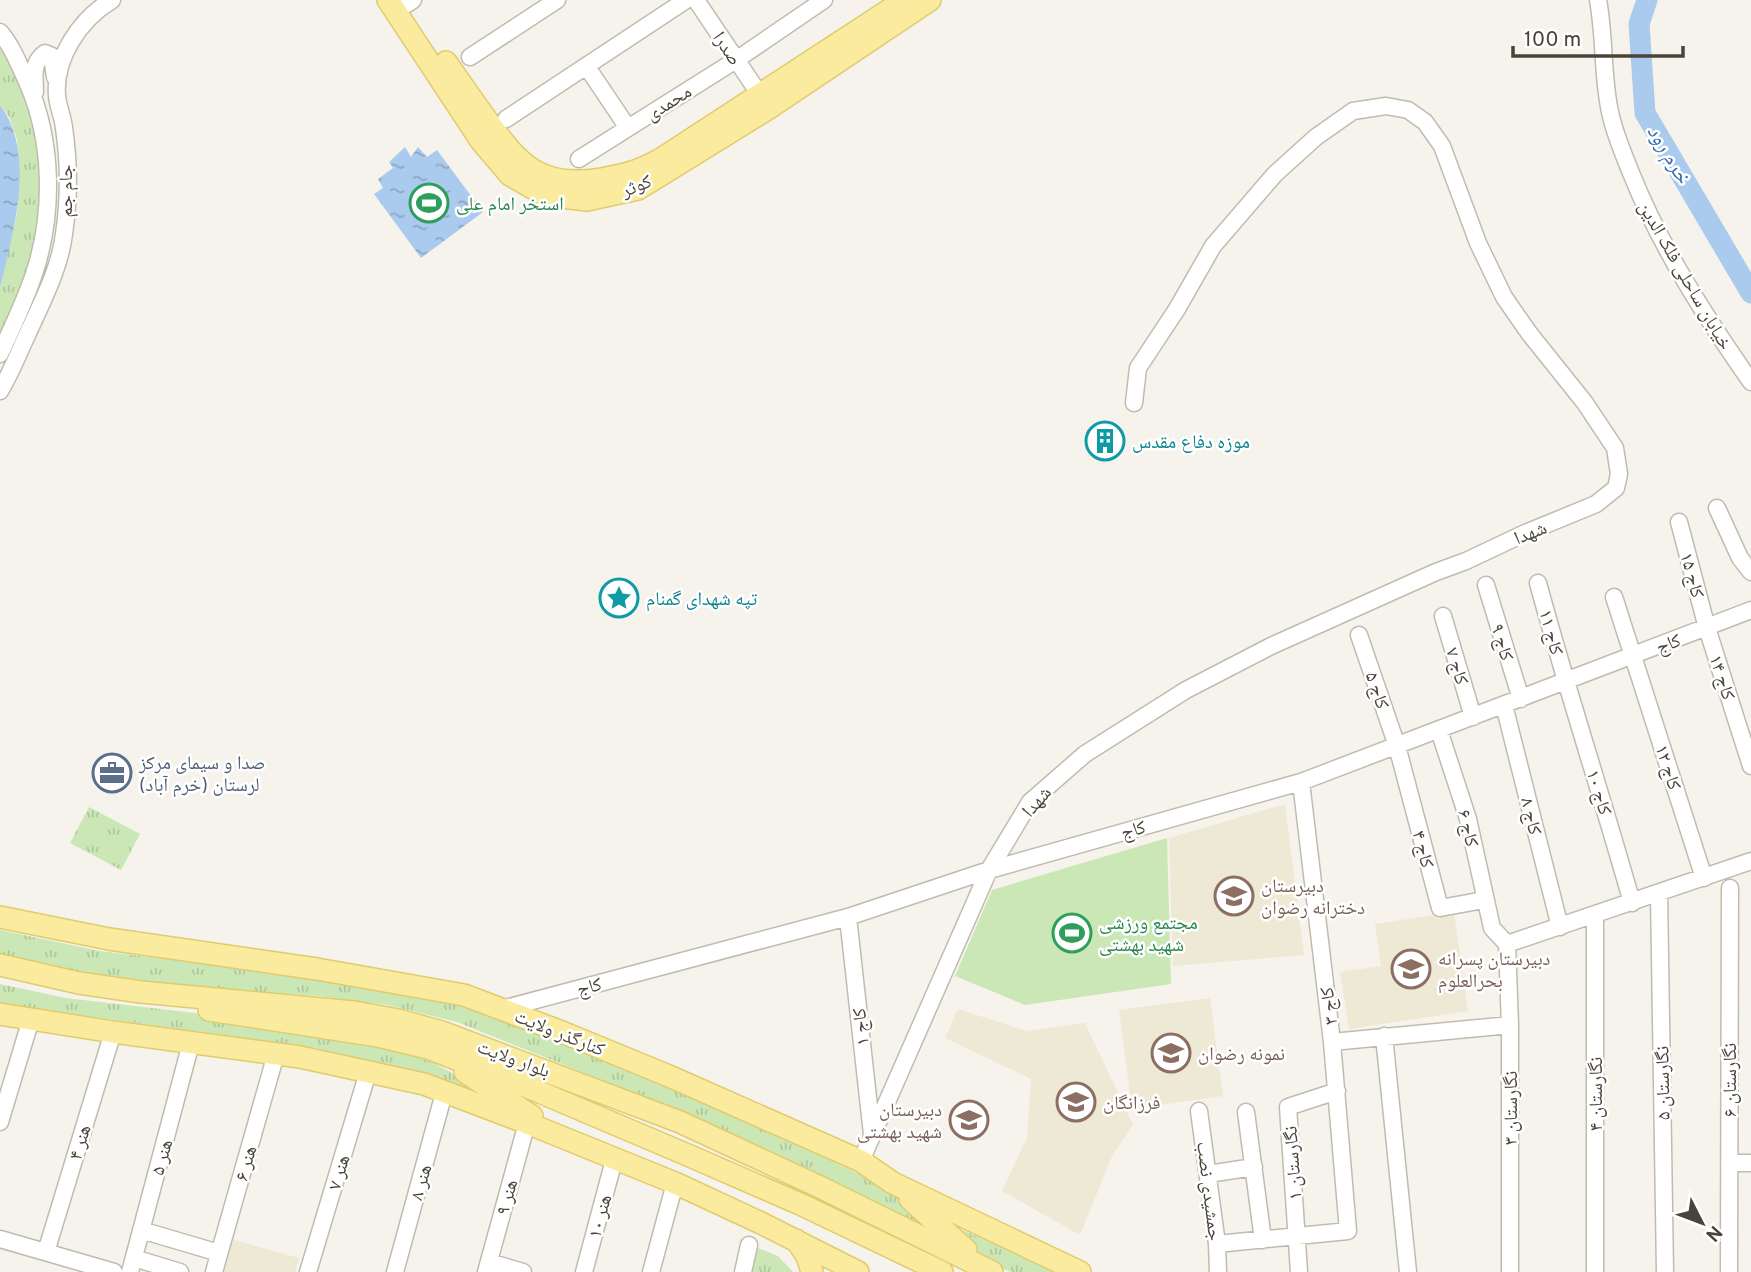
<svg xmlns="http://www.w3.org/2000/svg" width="1751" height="1272" font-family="Overpass,'Noto Naskh Arabic',sans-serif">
  <defs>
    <pattern id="grass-tufts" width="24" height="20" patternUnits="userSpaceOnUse" patternTransform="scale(1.75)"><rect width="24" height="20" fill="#cbe7b6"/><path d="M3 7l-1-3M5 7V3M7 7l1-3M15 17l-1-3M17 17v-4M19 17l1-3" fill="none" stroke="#b0c79d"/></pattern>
    <pattern id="water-ripples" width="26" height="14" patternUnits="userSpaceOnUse" patternTransform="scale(1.75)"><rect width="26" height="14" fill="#aacaee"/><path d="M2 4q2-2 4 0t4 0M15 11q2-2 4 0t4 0" fill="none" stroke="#8ca6c2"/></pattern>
  </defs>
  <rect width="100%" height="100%" fill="#f5f3eb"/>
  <path fill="#ede9d5" d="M1285,804L1304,955L1173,966L1169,838Z
    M1454,912L1468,1011L1349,1029L1340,972L1381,966L1375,924Z
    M1210,998L1223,1096L1132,1109L1119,1010Z
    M958,1009L1027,1031L1085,1023L1133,1125L1112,1156L1080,1235L1002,1191L1027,1138L1031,1079L945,1038Z
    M231,1239L299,1258L295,1272H223Z"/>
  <path fill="url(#grass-tufts)" d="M0,44C15,72 30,101 38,133C55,198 28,278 0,336V288L17,214L19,178L17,139L9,117L0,105Z
    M89,807L140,834L121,870L70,843Z
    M0,930L100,951L239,968L454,999L726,1110L896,1192L922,1229L714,1125L457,1022L387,1005L318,996L130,982L0,959Z
    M0,984L66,998L212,1015L404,1052L434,1063L495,1097V1105L341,1061L317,1048L0,1004Z
    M926,1214L1058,1272H1011L988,1262Z
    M758,1248L778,1256L793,1272H749Z"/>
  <path fill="#cbe7b6" d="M1167,838L1171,984L1025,1005L955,976L992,890Z"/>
  <path fill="url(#water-ripples)" d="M0,105C37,154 13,233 0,288Z
    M405,147L411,157L418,147L427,157L437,150L483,212L421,258L374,194L383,188L378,179L393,168L389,162Z"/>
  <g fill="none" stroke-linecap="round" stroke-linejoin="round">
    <path stroke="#aacaee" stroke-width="21" d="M1647,0L1639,24L1645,113L1751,293"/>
    <defs>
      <path id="minor" d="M696,0L760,95
        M1598,0C1605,37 1602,75 1610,112C1614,132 1623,153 1631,173C1661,248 1705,316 1751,382
        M407,4L413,0
        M0,32C13,47 20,67 28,84C53,142 54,214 34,274C25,301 12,328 0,354
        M470,57L557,0
        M587,67L628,128L736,60L824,0
        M35,92C35,77 31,63 45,53L52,56L55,77
        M506,119L686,0
        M579,159L628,128
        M0,391C11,373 19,352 28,333C42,302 60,268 64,234C69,200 69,162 64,128C63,117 58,107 57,96C54,58 80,19 112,0
        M1717,508L1740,558L1751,572
        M1679,522L1707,628L1751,766
        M1538,583C1567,690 1602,796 1632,903
        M1486,585L1521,699
        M1614,597L1704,878
        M1443,616L1473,717
        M1359,635L1397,746L1440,908L1484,900
        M1504,705L1560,927
        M1439,730L1468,819L1492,928L1507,944L1751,861
        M1659,893L1665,1272
        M1595,916V1272
        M848,917L872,1134
        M1507,944L1510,1025V1272
        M502,1009L848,917L989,870L1301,782L1751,610
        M1384,1036L1408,1272
        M1332,1042L1510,1025
        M1199,1111L1217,1244L1218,1272
        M1246,1112L1263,1240
        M0,1122L31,1019
        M861,1161L989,870L1030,802L1085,754L1186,690L1271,646L1436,572L1466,561L1523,534L1596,504L1616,488L1619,474L1615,448L1585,403L1529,333L1504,297L1478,243L1442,146L1425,122L1408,110L1386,106L1353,111L1316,137L1275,174L1213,246L1177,309L1138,368L1134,403
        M1729,1163H1751
        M1208,1174L1254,1167
        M141,1230L219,1253
        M0,1239L114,1272
        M1217,1244L1348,1231L1332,1042L1301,782
        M46,1252L113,1032
        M134,1258L180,1272
        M489,1262L523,1272
        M130,1272L191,1043
        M214,1272L276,1054
        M308,1272L368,1072
        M395,1272L444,1093
        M486,1272L527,1123
        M584,1272L614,1160
        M651,1272L675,1183
        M743,1272L749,1245
        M1299,1272L1288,1107L1337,1091
        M1729,1272L1730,888"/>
      <path id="major" d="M388,0L481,141L510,175L545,195L587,200L638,189L769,108L930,0
        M446,62C460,82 473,101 487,120C519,165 541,189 601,179C628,174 637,172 661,159L903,1
        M0,917L109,939L317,969L464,995L562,1032L669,1076L861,1161L893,1183L1080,1272
        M0,965L79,983L141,992L354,1012L398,1020L442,1032L680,1122L822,1188L992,1272
        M209,1010L378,1036L428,1048L523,1085L690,1156L800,1204L942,1272
        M0,1014L113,1032L300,1057L424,1084L527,1123L675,1183L761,1223L858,1272
        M465,1072L532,1116
        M910,1199L966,1250
        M796,1240L807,1256L812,1272"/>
    </defs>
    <use href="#minor" stroke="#c0bcad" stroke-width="19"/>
    <use href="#major" stroke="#e0cb6e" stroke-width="24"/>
    <use href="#minor" stroke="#fff" stroke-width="16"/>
    <use href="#major" stroke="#faeb9e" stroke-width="21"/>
  </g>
  <defs>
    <symbol id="stadium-ring" viewBox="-11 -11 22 22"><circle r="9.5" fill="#fff" stroke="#2e9e5b" stroke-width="1.5"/><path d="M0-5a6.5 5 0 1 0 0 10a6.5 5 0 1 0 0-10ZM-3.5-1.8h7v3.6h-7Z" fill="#2e9e5b"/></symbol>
    <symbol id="building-ring" viewBox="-11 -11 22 22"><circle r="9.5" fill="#fff" stroke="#0f9aa8" stroke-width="1.5"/><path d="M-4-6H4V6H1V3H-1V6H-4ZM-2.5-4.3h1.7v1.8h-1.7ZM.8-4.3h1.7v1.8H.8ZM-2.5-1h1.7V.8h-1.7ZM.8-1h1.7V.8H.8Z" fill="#0f9aa8"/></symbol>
    <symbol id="sight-ring" viewBox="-11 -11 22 22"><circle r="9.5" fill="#fff" stroke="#0f9aa8" stroke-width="1.5"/><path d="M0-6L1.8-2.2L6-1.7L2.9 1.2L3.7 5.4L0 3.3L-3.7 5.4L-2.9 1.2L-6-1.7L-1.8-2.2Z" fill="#0f9aa8"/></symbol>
    <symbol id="office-ring" viewBox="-11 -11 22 22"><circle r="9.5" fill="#fff" stroke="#5c6f8a" stroke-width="1.5"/><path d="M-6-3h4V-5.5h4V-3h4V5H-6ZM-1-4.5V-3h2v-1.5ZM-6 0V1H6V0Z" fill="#5c6f8a"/></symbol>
    <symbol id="school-ring" viewBox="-11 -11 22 22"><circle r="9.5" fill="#fff" stroke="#8d6e63" stroke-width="1.5"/><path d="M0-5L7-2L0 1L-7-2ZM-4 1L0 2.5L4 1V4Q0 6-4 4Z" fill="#8d6e63"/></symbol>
  </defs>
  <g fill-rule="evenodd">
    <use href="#stadium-ring" x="407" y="181" width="44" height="44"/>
    <use href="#building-ring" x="1083" y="419" width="44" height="44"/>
    <use href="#sight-ring" x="597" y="576" width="44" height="44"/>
    <use href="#office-ring" x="90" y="751" width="44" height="44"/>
    <use href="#school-ring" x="1212" y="874" width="44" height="44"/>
    <use href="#stadium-ring" x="1050" y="911" width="44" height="44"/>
    <use href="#school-ring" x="1389" y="947" width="44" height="44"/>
    <use href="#school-ring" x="1149" y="1031" width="44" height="44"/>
    <use href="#school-ring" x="1054" y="1080" width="44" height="44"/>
    <use href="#school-ring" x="947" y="1098" width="44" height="44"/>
  </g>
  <g text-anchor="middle" stroke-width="5" stroke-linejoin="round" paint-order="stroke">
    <g font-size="19" fill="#494439" stroke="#fff">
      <text transform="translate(728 48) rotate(56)" y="7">صدرا</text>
      <text transform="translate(668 102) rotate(-32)" y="7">محمدی</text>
      <text transform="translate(636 185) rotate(-22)" y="7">کوثر</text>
      <text transform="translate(65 191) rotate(-90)" y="7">جام جم</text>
      <text transform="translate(1686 275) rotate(60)" y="7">خیابان ساحلی فلک الدین</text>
      <text transform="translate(1530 532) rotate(-22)" y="7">شهدا</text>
      <text transform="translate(1693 575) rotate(75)" y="7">کاج ۱۵</text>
      <text transform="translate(1552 632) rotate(75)" y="7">کاج ۱۱</text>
      <text transform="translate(1503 642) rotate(73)" y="7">کاج ۹</text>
      <text transform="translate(1668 643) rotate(-21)" y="7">کاج</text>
      <text transform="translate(1458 666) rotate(73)" y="7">کاج ۷</text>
      <text transform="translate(1723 677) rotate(72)" y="7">کاج ۱۴</text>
      <text transform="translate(1378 690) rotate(71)" y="7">کاج ۵</text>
      <text transform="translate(1669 767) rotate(72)" y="7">کاج ۱۲</text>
      <text transform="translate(1600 792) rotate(73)" y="7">کاج ۱۰</text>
      <text transform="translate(1036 801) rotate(-49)" y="7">شهدا</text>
      <text transform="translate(1532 816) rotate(76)" y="7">کاج ۸</text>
      <text transform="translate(1469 828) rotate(76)" y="7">کاج ۶</text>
      <text transform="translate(1133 829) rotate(-16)" y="7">کاج</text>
      <text transform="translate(1424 849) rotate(75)" y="7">کاج ۴</text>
      <text transform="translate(589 986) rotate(-15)" y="7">کاج</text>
      <text transform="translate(1328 1006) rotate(-97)" y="7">کاج ۳</text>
      <text transform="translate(860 1027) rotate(-96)" y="7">کاج ۱</text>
      <text transform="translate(560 1032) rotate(22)" y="7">کنارگذر ولایت</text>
      <text transform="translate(514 1058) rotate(20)" y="7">بلوار ولایت</text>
      <text transform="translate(1729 1080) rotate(-90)" y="7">نگارستان ۶</text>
      <text transform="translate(1662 1083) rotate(-91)" y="7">نگارستان ۵</text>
      <text transform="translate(1595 1094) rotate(-90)" y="7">نگارستان ۴</text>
      <text transform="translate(1510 1108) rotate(-90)" y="7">نگارستان ۳</text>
      <text transform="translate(79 1142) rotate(-73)" y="7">هنر ۴</text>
      <text transform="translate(161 1157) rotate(-75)" y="7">هنر ۵</text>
      <text transform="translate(245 1163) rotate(-74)" y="7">هنر ۶</text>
      <text transform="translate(1292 1163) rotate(-94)" y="7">نگارستان ۱</text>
      <text transform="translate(338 1172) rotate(-73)" y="7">هنر ۷</text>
      <text transform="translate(420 1182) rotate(-75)" y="7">هنر ۸</text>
      <text transform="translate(1210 1191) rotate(83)" y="7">جمشیدی نصب</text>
      <text transform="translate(506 1197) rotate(-75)" y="7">هنر ۹</text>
      <text transform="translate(599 1216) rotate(-75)" y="7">هنر ۱۰</text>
    </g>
    <g font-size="19" fill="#27864d" stroke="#fff" text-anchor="start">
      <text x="456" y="210">استخر امام علی</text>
      <text x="1099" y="929">مجتمع ورزشی<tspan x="1099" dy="22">شهید بهشتی</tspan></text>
    </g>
    <g font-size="19" fill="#0d838f" stroke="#fff" text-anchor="start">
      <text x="1132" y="448">موزه دفاع مقدس</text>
      <text x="646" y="605">تپه شهدای گمنام</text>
    </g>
    <g font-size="19" fill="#4e5e75" stroke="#fff" text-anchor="start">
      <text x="139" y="769">صدا و سیمای مرکز<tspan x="139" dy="22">لرستان (خرم آباد)</tspan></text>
    </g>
    <g font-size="19" fill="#785e54" stroke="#fff" text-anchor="start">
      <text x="1261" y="892">دبیرستان<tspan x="1261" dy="22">دخترانه رضوان</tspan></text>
      <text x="1438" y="965">دبیرستان پسرانه<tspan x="1438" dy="22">بحرالعلوم</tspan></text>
      <text x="1198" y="1060">نمونه رضوان</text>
      <text x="1103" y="1109">فرزانگان</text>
      <text x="942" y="1116" text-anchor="end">دبیرستان<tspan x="942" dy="22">شهید بهشتی</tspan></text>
    </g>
    <g font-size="21" font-style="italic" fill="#356eb1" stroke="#fff">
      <text transform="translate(1669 154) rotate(59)" y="7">خرم رود</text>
    </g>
  </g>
  <g transform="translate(1702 1223) rotate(132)" stroke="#ffffff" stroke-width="5" paint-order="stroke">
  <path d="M0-5L12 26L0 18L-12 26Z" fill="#494439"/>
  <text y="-10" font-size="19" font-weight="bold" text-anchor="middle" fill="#494439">N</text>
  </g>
  <path d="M1513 46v10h170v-10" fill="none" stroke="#494439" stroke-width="3.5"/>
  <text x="1524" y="46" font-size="21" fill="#494439" stroke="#ffffff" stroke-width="5" paint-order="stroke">100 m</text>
</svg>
